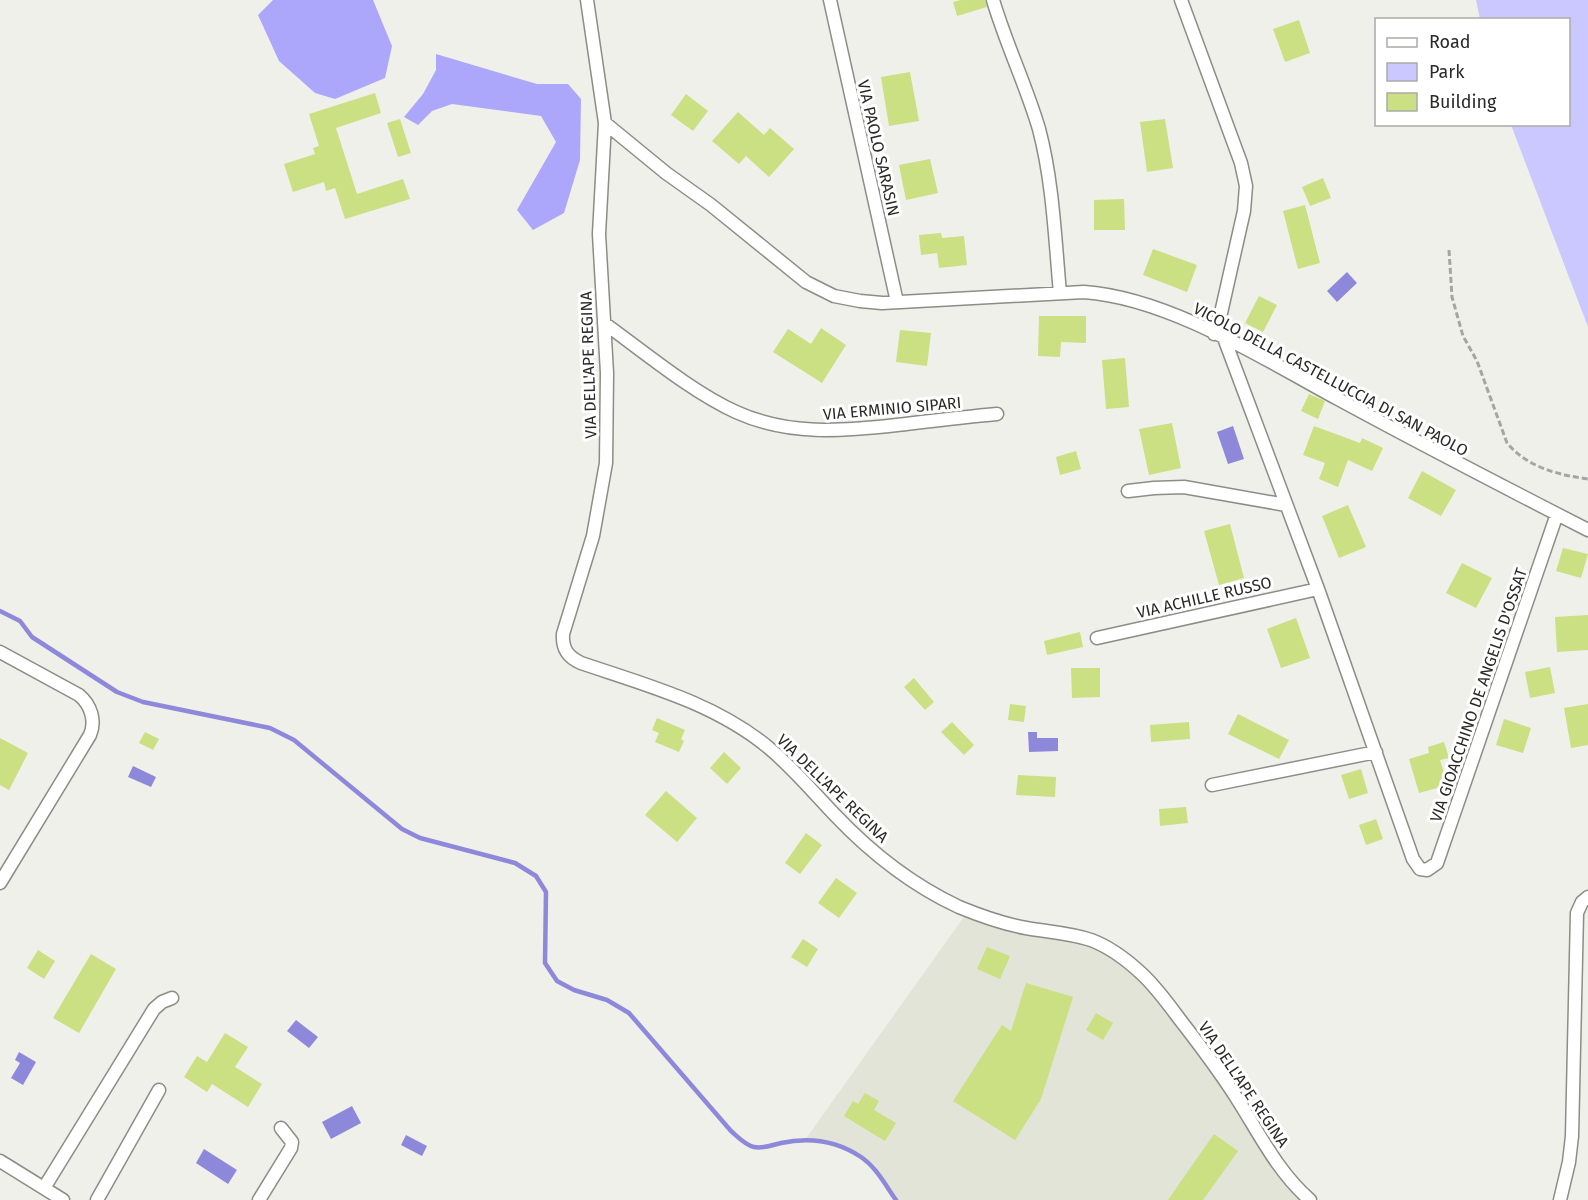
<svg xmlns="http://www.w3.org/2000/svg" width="1588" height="1200" font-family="'Fira Sans',sans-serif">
  <rect width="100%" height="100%" fill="#eff0ea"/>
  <path fill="#e1e4d6" d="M968,911L1081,937L1120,956L1160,994L1311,1200H897L876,1172L847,1149L805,1140Z"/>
  <path fill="#cac8fe" d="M1476,0H1588V327L1511,125L1568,124V20L1480,19Z"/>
  <path fill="#aca7fb" d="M273,0H373L392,46L385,78L335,99L315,93L279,61L258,15Z
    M436,54L537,84H568L581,99L580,160L564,213L533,230L517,210L556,142L541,116L452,104L432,111L418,125L404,117L423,94L436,70Z"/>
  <path fill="#8e88da" d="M1347,272L1357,283L1337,302L1327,291Z
    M1233,426L1244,459L1228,464L1217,432Z
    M1028,732H1037V738H1058V751L1029,752Z
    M133,766L156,777L151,787L128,777Z
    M296,1020L318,1037L309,1048L287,1031Z
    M19,1052L36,1062L23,1085L11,1078L20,1063L15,1060Z
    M352,1106L361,1123L331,1139L322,1122Z
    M406,1135L427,1146L422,1156L401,1145Z
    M204,1149L237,1170L228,1184L196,1163Z"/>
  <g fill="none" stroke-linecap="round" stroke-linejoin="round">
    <path stroke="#8e88da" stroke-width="4.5" d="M0,611L20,621L32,637L117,692L143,702L270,728L294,740L402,829L420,838L515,863L536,876L546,892L545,963L557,981L574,990L607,1000L629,1013L731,1131C738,1137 745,1145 754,1147C763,1149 772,1145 781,1143C809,1137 837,1141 861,1157C876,1167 886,1186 896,1200"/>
  </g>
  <path fill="#cbdf83" d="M961,0H985L987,7L957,16L953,2Z
    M1299,20L1310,53L1285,62L1273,29Z
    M910,72L919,121L889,126L881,77Z
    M375,93L381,113L336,128L357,194L403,179L410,199L345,219L335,188L326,191L324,182L293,192L284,164L315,154L313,148L319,146L309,114Z
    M686,94L708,111L693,131L671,115Z
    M738,112L764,135L770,128L794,149L769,177L746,156L739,164L712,141Z
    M400,119L411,153L398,157L387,123Z
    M1165,119L1173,168L1147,172L1140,122Z
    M930,159L938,193L906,200L899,165Z
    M1323,178L1331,198L1310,206L1302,187Z
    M1124,199L1125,230H1094V200Z
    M1305,205L1320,263L1298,269L1283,211Z
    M941,233L942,238L964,236L967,265L939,268L937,253L921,255L919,235Z
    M1153,249L1197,265L1187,292L1143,275Z
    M1259,296L1277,305L1263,332L1245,323Z
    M1039,316H1086V343L1061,342L1060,357L1038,356Z
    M821,328L846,345L822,383L773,352L788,329L811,344Z
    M900,330L931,333L927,366L896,362Z
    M1125,358L1129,407L1106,409L1102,360Z
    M1309,394L1325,401L1318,419L1301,411Z
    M1172,423L1181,468L1149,475L1139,429Z
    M1314,426L1360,443L1362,438L1383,448L1372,471L1348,460L1338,487L1319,479L1325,463L1303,455Z
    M1076,451L1081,469L1060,475L1056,457Z
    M1422,471L1456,490L1441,516L1408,498Z
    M1348,505L1366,547L1339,558L1322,516Z
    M1230,524L1244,578L1219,585L1204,531Z
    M1563,548L1588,554L1581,578L1556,571Z
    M1462,563L1492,578L1476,608L1446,593Z
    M1588,615V650L1557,652L1555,617Z
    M1296,618L1310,658L1281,668L1267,629Z
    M1080,632L1083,647L1047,655L1044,641Z
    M1550,667L1555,693L1530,698L1525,672Z
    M1071,668H1100V697L1072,698Z
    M914,678L934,702L925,710L904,687Z
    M1010,704L1026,706L1024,722L1008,720Z
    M1588,704V745L1571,748L1564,708Z
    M1238,714L1289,740L1279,759L1228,734Z
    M657,718L685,730L681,739L684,741L679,752L655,742L659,733L652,730Z
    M1504,719L1531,728L1523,753L1496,745Z
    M952,722L974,745L964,755L941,732Z
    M1189,722L1190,739L1151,742L1150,725Z
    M145,732L159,739L153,750L139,743Z
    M0,738L28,753L9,790L0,785Z
    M1444,742L1449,758L1440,760L1448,785L1419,793L1409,759L1429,753L1428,747Z
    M724,752L741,768L727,784L710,768Z
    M1361,769L1368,793L1349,799L1341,775Z
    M1018,775L1056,777L1055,797L1016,795Z
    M666,791L697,818L677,842L645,815Z
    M1186,807L1188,823L1160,826L1159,809Z
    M1376,819L1383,839L1366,845L1359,825Z
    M806,833L822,845L800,874L785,863Z
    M836,878L857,893L839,918L818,903Z
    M803,939L818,949L807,967L791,957Z
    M987,947L1010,956L1000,979L977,969Z
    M38,950L55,961L44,979L27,968Z
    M91,954L116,969L79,1033L53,1018Z
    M1026,983L1073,997L1041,1099L1015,1140L953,1101L1002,1025L1011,1031Z
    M1096,1013L1113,1023L1103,1040L1086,1030Z
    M225,1033L248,1047L235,1067L262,1084L248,1107L212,1084L207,1092L184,1077L197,1056L207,1062Z
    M865,1093L879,1101L874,1110L896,1123L885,1141L844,1116L853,1101L858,1104Z
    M1214,1134L1238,1151L1203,1200H1168Z"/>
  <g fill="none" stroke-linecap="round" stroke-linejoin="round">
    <defs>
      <path id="street" d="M587,0L605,123L599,234L607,373L606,463L593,536L563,634C562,649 568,657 581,663C646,685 715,703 769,748C793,768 813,792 835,815C871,853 912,885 959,907C981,916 1003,924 1026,928C1048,932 1070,933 1091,940C1110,947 1127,960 1142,974C1157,988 1169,1005 1181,1021C1202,1048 1223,1076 1241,1105C1262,1139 1280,1174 1310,1200
        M830,0L897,302
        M993,0C1006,44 1026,85 1039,129C1053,182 1055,239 1060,293
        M1181,0L1241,163L1246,186L1244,211L1221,313L1214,334
        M605,123L666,173L711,205L806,282L834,296L860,301L882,303L1084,292C1169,298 1264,359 1338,399C1421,444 1504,487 1588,530
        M604,323C644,352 692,392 736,412C789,436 842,431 897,425C931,421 964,417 997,414
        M1224,338L1318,589L1413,859L1420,869L1427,870L1437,863L1557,514
        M1128,491L1154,488L1184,487L1286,505
        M1097,638L1318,589
        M0,652L79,695C91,705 96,721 90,735L0,883
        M1212,785L1376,752
        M0,1161L63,1200
        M44,1188L154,1009L162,1002L172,998
        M97,1200L159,1090
        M259,1200L291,1148L292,1142L281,1128
        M1560,1200L1569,1162L1572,1136L1577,913L1582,902L1588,897"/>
    </defs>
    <use href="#street" stroke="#8b8d87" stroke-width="15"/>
    <path stroke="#a5a6a1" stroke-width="3" stroke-dasharray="6 3" stroke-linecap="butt" d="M1449,250L1452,297L1463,336L1477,361L1507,443C1527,467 1558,475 1588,479"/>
    <use href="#street" stroke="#fff" stroke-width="12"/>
  </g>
  <g text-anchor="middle" stroke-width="6" stroke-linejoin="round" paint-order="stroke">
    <g font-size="16" fill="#2a2a28" stroke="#fff">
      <text transform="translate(879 148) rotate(77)" y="6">VIA PAOLO SARASIN</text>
      <text transform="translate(588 365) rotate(-92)" y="6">VIA DELL'APE REGINA</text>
      <text transform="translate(1331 379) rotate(28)" y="6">VICOLO DELLA CASTELLUCCIA DI SAN PAOLO</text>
      <text transform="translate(892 408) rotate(-5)" y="6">VIA ERMINIO SIPARI</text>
      <text transform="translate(1204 597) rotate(-13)" y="6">VIA ACHILLE RUSSO</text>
      <text transform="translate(1478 695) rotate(-71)" y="6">VIA GIOACCHINO DE ANGELIS D'OSSAT</text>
      <text transform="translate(833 788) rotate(44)" y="6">VIA DELL'APE REGINA</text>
      <text transform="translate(1244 1084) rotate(56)" y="6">VIA DELL'APE REGINA</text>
    </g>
  </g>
  <rect x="1375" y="18" width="195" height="108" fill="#ffffff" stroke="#aaaaa9" stroke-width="1.5"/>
  <rect x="1387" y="38" width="30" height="9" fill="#ffffff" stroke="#aaaaa9" stroke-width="1.5"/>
  <text x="1429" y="48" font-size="18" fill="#2a2a28">Road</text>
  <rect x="1387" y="63" width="30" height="18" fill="#cac8fe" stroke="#aaaaa9" stroke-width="1.5"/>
  <text x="1429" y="78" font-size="18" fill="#2a2a28">Park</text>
  <rect x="1387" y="93" width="30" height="18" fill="#cbdf83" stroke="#aaaaa9" stroke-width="1.5"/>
  <text x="1429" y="108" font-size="18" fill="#2a2a28">Building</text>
</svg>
